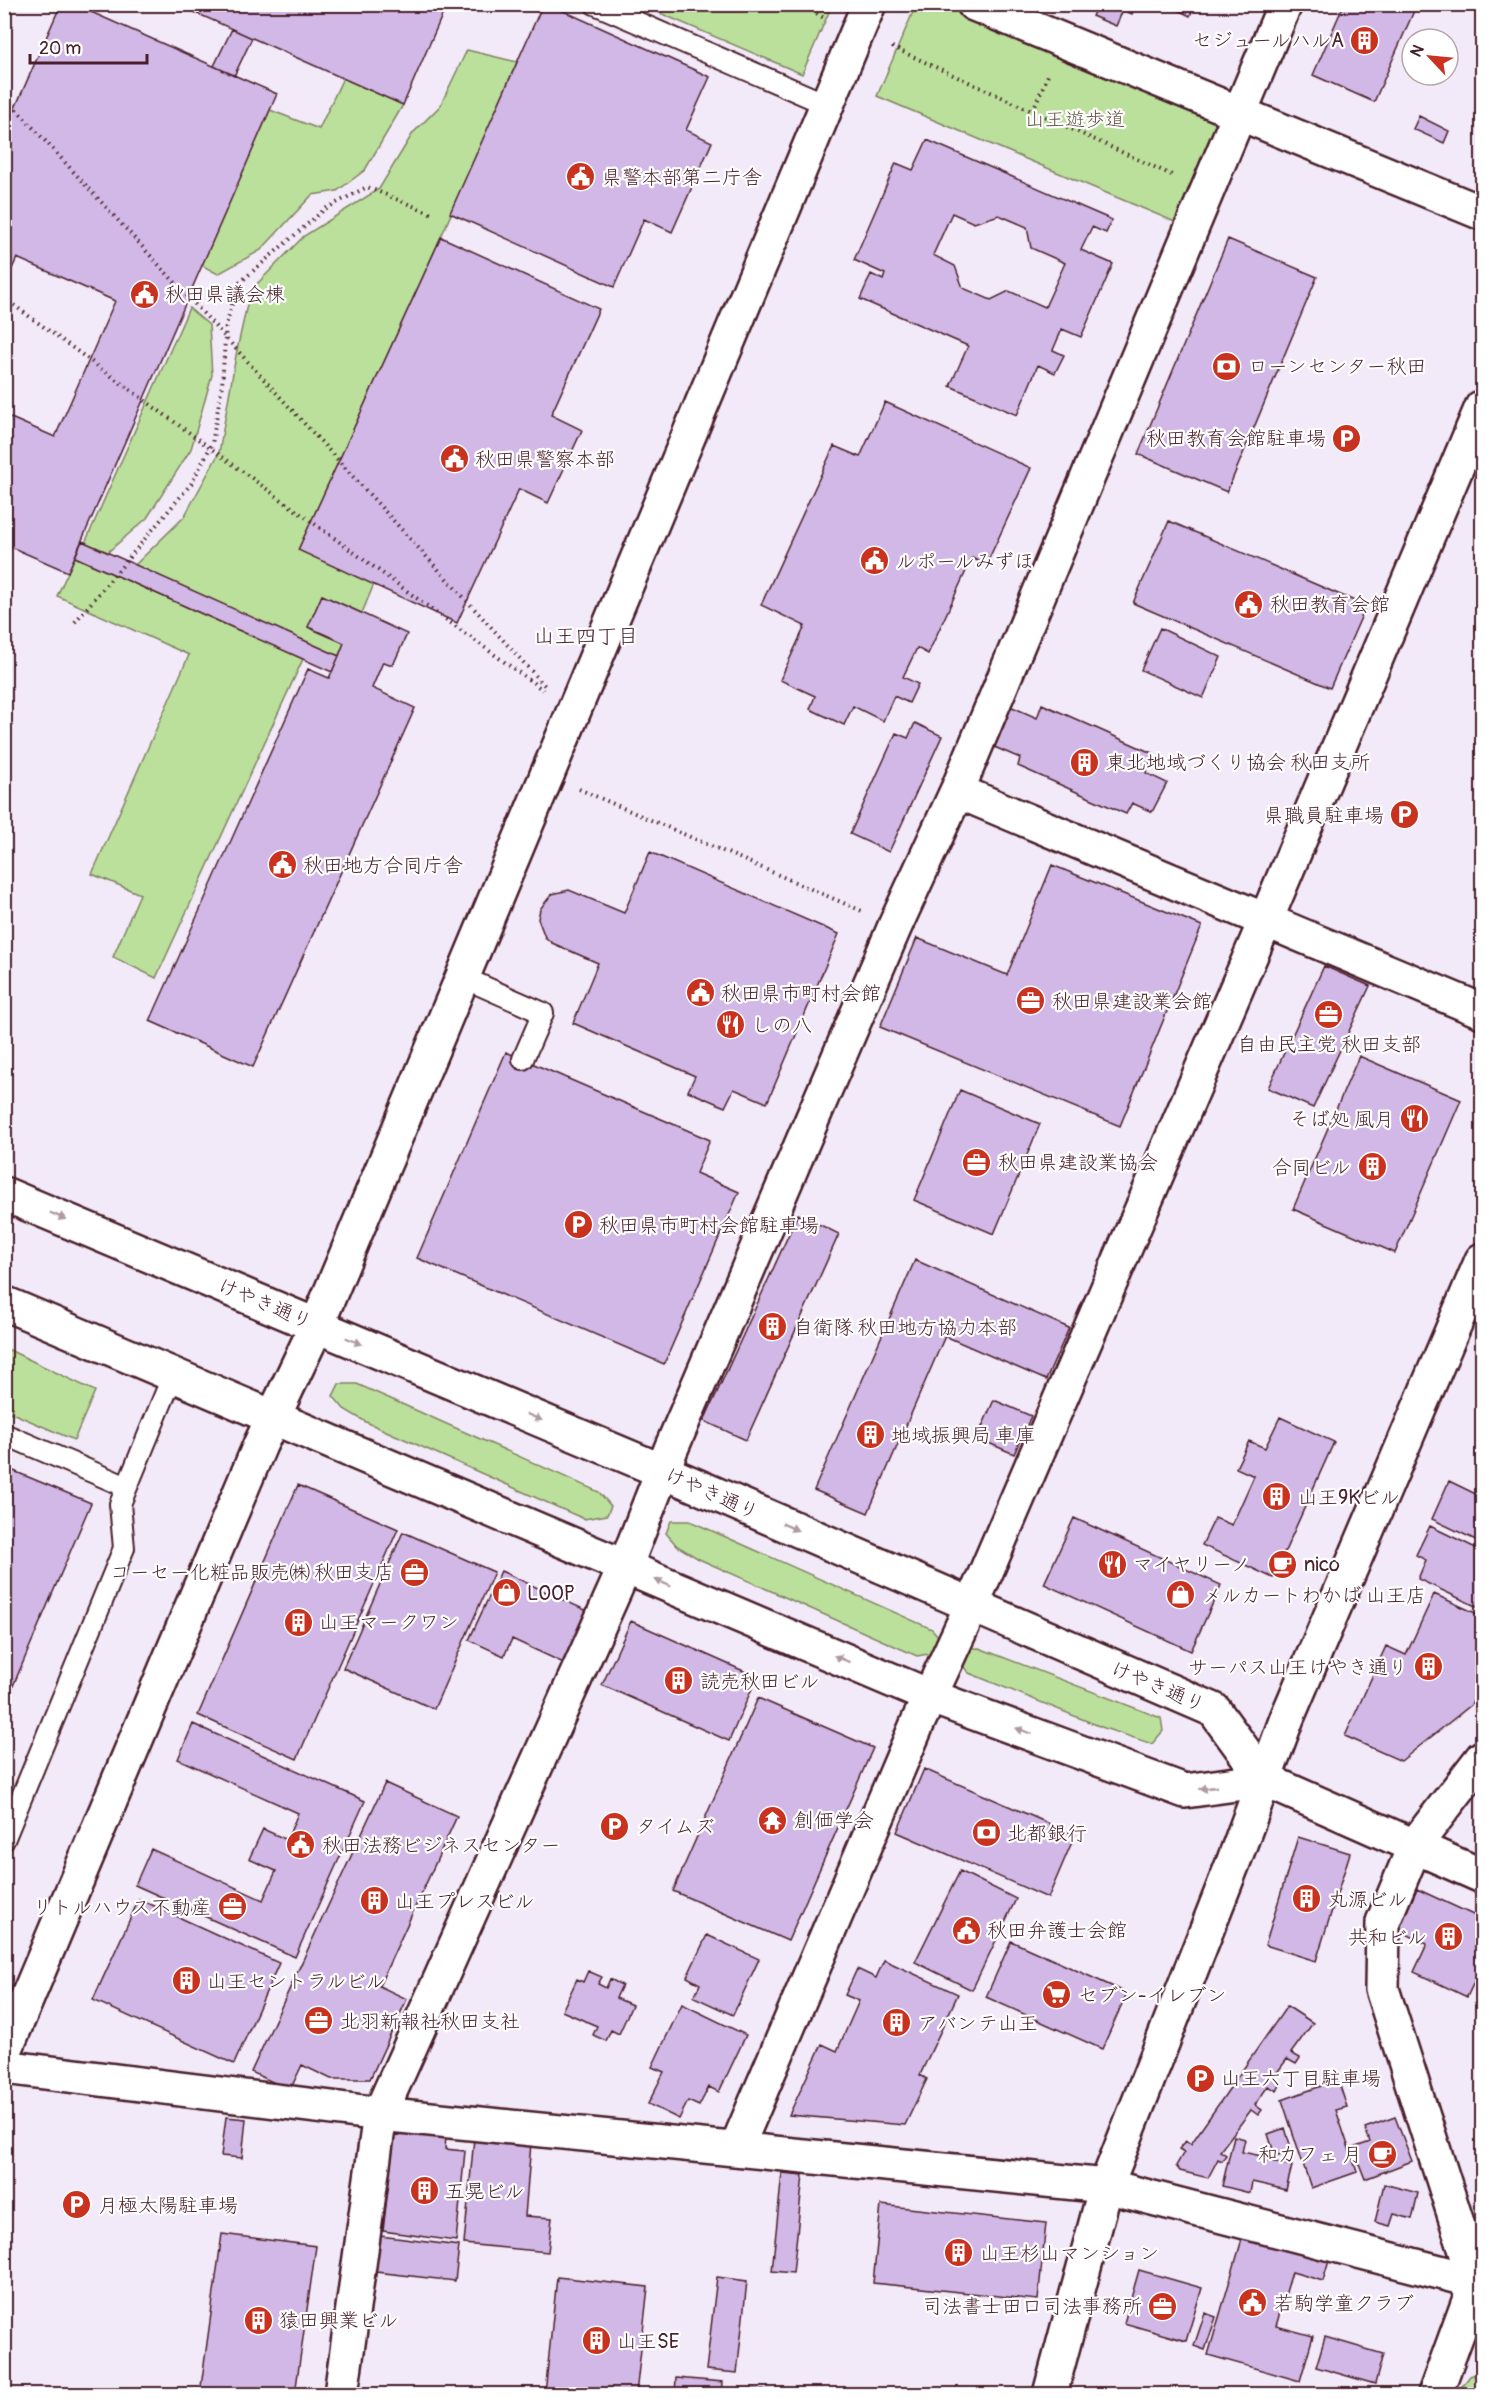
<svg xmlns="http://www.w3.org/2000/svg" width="1487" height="2399" font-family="Pangolin,'Klee One',sans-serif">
  <rect width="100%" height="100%" fill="#f2eaf8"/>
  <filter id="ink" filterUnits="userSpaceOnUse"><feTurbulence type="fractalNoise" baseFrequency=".0167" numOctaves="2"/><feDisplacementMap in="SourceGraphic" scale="12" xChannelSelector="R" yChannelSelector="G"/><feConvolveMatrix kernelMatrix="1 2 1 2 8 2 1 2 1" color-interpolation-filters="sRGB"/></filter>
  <g filter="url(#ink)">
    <path fill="#bae09b" stroke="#828063" stroke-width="1.5" d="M641,5H832L802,74Z
      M916,5H947L1219,120L1175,222L877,96Z
      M467,50L517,62L441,237L299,549L374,584L362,613L322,595L308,627L344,643L338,657L135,565L184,517L219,453L237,350L250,291L304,236L379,189L413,133L440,106Z
      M343,78L403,105L365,170L337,191L312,195L261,250L218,274L201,265L270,110L319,129Z
      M189,308L209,325L212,375L191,449L147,518L108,552L85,543Z
      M75,557L303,659L156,978L113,957L140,894L92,874L189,655L57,596Z
      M5,1348L95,1391L74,1440L5,1410Z
      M339,1384H357L599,1492L611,1506L607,1515L584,1519L366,1422L344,1409L333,1396Z
      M671,1521H690L932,1629L944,1643L940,1652L917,1656L699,1559L677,1546L666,1533Z
      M979,1648L1161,1718L1163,1731L1152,1744L1104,1728L969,1673L957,1659L961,1649Z
      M1482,2372V2394H1456L1470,2376Z"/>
    <path fill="#d2b8e6" stroke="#4a1f2b" stroke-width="1.5" fill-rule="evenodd" d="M61,4H73L277,94L68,572L4,544V415L55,437L115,301L17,258L4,286V133Z
      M73,4H90L87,11Z
      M176,4H447L403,105Z
      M543,4H548L710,77L686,130L712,142L672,232L644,219L614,287L450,213Z
      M1098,4H1136L1132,14L1123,10L1116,26L1092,16Z
      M1165,4H1195L1190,16Z
      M1344,4H1417L1374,102L1313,75Z
      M232,29L252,38L234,76L214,66Z
      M1419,116L1449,131L1444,143L1413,129Z
      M927,140L1112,220L1106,233L1092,227L1081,250L1113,264L1081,337L1062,329L1053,350L1064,355L1055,373L1038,365L1017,415L950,386L968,346L860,299L871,274L883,280L885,274L854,260L896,163L913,170ZM952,213L974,223L999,215L1027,227L1031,248L1065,263L1045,307L1009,291L991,300L963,288L955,266L933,255Z
      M441,237L599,309L551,415L582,430L548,503L519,489L457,623L298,550Z
      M1228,239L1317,277L1227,492L1138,454Z
      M885,402L1031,468L986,565L972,558L928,654L917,648L903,677L918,684L909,703L894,696L883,721L853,706L844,725L810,709L815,696L780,680L805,626L761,605L834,446L860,457Z
      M1169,521L1366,606L1330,688L1133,603Z
      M82,541L339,656L332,672L75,557Z
      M322,595L407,634L393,665L383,662L372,688L415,708L253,1067L150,1021L308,669L329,678L339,656L344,643L308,627Z
      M1160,628L1221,657L1203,698L1141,670Z
      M1042,704L1154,754L1146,773L1167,783L1152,812L1132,803L1126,814L1018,766L1020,758L992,746L1010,706L1037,718Z
      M915,723L942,736L889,852L850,834L896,733L908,738Z
      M650,852L839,934L767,1103L734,1089L725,1107L688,1091L695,1076L573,1023L598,963L552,943L545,937L538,919L540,909L552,894L569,890L624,913Z
      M1052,865L1202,926L1120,1126L880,1027L917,938L1007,975Z
      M1324,966L1370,986L1313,1108L1268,1088Z
      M506,1052L710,1140L696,1173L739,1192L664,1364L417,1258Z
      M1359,1056L1461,1100L1395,1253L1293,1209Z
      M960,1090L1040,1124L994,1234L914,1200Z
      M798,1214L839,1234L746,1440L704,1421Z
      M915,1260L1069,1328L1046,1380L945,1336L868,1513L814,1490Z
      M994,1400L1031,1416L1014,1454L977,1438Z
      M1280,1417L1334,1442L1273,1578L1202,1545L1215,1518L1232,1525L1254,1476L1236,1468L1249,1441L1265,1448Z
      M4,1467L91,1503L4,1707Z
      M1449,1481L1482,1497V1543L1432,1519Z
      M298,1485L398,1529L297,1759L198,1715Z
      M1074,1518L1221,1585L1191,1651L1044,1584Z
      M1430,1526L1482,1551V1609L1418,1579L1426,1560L1416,1555Z
      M403,1532L494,1572L434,1709L343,1668Z
      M501,1571L594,1614L570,1666L512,1639L504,1656L469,1640Z
      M1434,1594L1482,1616V1679L1471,1705L1401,1761L1345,1736L1386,1646L1406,1655Z
      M631,1621L757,1677L729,1741L602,1685Z
      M758,1698L873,1748L788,1941L673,1891Z
      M193,1724L365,1801L295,1957L135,1885L151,1849L263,1900L276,1871L249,1859L263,1829L287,1840L298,1813L178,1759Z
      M924,1769L1075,1835L1048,1898L897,1832Z
      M385,1783L457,1816L379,1986L407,1999L370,2079H331L302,2065L290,2090L251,2072Z
      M1298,1837L1350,1853L1316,1961L1265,1945Z
      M960,1871L1016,1899L972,1990L915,1962Z
      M1417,1889L1482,1919V1965L1467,1997L1414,1972L1427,1944L1398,1930Z
      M139,1899L279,1963L234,2064L93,2000Z
      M707,1935L759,1959L733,2015L694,1997L700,1984L687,1977Z
      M1011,1941L1127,1993L1102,2049L986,1997Z
      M884,1960L958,1994L920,2075L927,2079L905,2125L789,2115L822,2044L837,2051L859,2001L845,1995L857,1969L876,1978Z
      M588,1971L602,1977L598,1984L606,1988L610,1979L622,1985L616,1998L632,2005L619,2034L611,2030L606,2041L593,2035L597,2026L562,2011L577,1979L583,1982Z
      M1482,1991V2009L1476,2006Z
      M682,2004L746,2035L719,2092L709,2087L699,2106L688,2101L679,2119L648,2104L664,2072L652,2067Z
      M1287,2006L1313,2023L1291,2053L1300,2058L1296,2064L1287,2059L1273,2078L1281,2083L1277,2091L1268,2086L1255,2105L1262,2110L1258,2115L1251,2110L1220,2151L1226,2155L1222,2161L1218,2159L1208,2178L1180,2171L1176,2166L1184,2152L1179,2149L1186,2141L1191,2144Z
      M1338,2080L1347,2107L1336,2110L1357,2172L1311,2188L1282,2100Z
      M226,2117L246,2119L242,2158L221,2156Z
      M1395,2117L1412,2161L1365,2179L1353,2148L1370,2142L1365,2128Z
      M1285,2128L1292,2151L1275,2156L1268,2134Z
      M405,2132L446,2136L445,2149L465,2151L456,2241L383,2231L394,2137Z
      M1234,2136L1245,2139L1242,2152L1262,2156L1263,2150L1268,2151L1267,2160L1292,2166L1286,2190L1252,2182L1250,2193L1222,2186Z
      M474,2138L531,2143L525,2216L552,2218L548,2252L464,2244Z
      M782,2173L803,2175L793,2273L772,2271Z
      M1384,2184L1418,2193L1412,2219L1394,2214L1390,2226L1375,2222Z
      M881,2205L1046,2223L1038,2300L873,2283Z
      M1245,2229L1331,2254L1323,2281L1292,2272L1276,2326L1313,2336L1300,2381L1208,2355Z
      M222,2234L316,2246L295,2394H200Z
      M380,2236L459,2246L455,2281L376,2272Z
      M1139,2270L1202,2288L1186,2341L1124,2323Z
      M557,2277L648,2287L636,2394H545Z
      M717,2277L747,2281L737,2373L706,2370Z
      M1205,2313L1216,2317L1205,2350L1194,2346Z
      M1325,2337L1383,2354L1375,2384L1316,2367Z
      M676,2378L723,2382L722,2394H675Z
      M750,2389L801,2394H749Z"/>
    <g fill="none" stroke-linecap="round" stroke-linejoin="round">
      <defs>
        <path id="lane" d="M595,4L828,105
          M462,977L543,1013L523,1059
          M4,1434L127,1487
          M4,1840L124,1548L120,1504L173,1375"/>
        <path id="street" d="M547,775L869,4
          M957,791L1482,1011
          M1482,1758L1415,1845L1383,1922L1382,1989L1476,2282L1482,2293
          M4,2067L380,2114L1106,2186L1482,2283
          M736,2149L918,1722L971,1607L1265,922L1482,407
          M341,2394L380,2114L625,1567L671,1449L895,926L957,791L1285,4
          M1435,2394L1476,2282"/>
        <path id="secondary" d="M974,4L1482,213
          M4,1194L662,1471L1214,1710L1265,1780L1482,1876
          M4,1303L929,1696L1185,1791L1265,1780
          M4,2053L260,1445L317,1325L547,775
          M1050,2394L1106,2186L1233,1863L1287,1718L1482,1260"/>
      </defs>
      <use href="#lane" stroke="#4a1f2b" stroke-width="24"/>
      <use href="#street" stroke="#4a1f2b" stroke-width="38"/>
      <use href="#secondary" stroke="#4a1f2b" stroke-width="38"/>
      <path stroke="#4a1f2b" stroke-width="4" stroke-dasharray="1.5 4.5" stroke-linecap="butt" d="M801,4L824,18
        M892,47L1174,176
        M4,96L546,687
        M1033,110L1049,73
        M4,298L543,690
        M75,622L191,484L212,444L222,385L226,325L238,284L325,209L367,187L435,215
        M579,789L862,911"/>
      <use href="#lane" stroke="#fff" stroke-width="20"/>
      <use href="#street" stroke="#fff" stroke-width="33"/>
      <use href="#secondary" stroke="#fff" stroke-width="33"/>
    </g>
    <defs><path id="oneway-solid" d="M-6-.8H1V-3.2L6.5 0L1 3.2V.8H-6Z" transform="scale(1.5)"/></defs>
    <g fill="#ae9aa0">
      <use href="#oneway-solid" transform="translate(58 1216) rotate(23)"/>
      <use href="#oneway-solid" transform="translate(354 1341) rotate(23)"/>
      <use href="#oneway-solid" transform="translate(534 1417) rotate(23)"/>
      <use href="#oneway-solid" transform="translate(790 1527) rotate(24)"/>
      <use href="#oneway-solid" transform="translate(663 1583) rotate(-157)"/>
      <use href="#oneway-solid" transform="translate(842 1659) rotate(-157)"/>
      <use href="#oneway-solid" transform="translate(1024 1731) rotate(-160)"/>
      <use href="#oneway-solid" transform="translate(1208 1788) rotate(172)"/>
    </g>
  </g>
  <defs>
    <symbol id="building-disc" viewBox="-11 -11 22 22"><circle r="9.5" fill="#c8321e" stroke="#fff"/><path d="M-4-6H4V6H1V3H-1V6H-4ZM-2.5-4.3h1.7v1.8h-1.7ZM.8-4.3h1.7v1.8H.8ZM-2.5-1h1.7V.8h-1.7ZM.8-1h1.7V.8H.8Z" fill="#fff"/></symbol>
    <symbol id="civic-disc" viewBox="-11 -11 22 22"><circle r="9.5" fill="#c8321e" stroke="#fff"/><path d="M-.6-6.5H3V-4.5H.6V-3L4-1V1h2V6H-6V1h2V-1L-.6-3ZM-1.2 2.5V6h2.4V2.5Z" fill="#fff"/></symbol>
    <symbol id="bank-disc" viewBox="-11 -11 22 22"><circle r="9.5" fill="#c8321e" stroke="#fff"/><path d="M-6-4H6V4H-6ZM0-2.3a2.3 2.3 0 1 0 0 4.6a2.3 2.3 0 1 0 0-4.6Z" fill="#fff"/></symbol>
    <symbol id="parking-disc" viewBox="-11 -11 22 22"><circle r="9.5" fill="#c8321e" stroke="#fff"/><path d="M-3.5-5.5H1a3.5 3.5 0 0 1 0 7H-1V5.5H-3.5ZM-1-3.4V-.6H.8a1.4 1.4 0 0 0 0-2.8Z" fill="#fff"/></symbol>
    <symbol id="office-disc" viewBox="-11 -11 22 22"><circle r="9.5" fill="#c8321e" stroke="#fff"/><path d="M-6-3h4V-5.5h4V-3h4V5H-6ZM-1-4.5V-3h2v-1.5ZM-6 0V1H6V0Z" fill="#fff"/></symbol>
    <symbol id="restaurant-disc" viewBox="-11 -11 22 22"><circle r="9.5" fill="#c8321e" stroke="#fff"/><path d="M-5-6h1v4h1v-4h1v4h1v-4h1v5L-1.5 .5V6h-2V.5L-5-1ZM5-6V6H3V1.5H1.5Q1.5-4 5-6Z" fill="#fff"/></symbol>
    <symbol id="cafe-disc" viewBox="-11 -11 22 22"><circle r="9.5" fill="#c8321e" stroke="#fff"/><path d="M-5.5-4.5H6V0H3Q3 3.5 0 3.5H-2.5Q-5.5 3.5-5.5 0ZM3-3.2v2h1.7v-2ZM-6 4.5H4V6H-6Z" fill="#fff"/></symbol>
    <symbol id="shop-disc" viewBox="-11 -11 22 22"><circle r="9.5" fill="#c8321e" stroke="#fff"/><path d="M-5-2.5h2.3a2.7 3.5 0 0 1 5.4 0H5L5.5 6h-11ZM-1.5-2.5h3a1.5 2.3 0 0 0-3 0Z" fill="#fff"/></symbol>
    <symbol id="temple-disc" viewBox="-11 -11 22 22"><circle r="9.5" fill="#c8321e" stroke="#fff"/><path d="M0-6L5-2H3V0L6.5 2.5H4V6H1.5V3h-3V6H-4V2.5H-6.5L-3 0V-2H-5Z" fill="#fff"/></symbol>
    <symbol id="supermarket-disc" viewBox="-11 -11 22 22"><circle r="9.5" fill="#c8321e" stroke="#fff"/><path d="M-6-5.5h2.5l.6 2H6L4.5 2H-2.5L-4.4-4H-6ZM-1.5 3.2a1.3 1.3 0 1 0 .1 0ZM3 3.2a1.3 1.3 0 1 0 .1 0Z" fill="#fff"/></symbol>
  </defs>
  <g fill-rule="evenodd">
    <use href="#building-disc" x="1348" y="24" width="33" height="33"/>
    <use href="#civic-disc" x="564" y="160" width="33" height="33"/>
    <use href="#civic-disc" x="128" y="278" width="33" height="33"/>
    <use href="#bank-disc" x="1210" y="350" width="33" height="33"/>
    <use href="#parking-disc" x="1330" y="422" width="33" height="33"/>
    <use href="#civic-disc" x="438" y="442" width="33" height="33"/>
    <use href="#civic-disc" x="858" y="544" width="33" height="33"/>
    <use href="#civic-disc" x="1232" y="588" width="33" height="33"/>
    <use href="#building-disc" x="1068" y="746" width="33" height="33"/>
    <use href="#parking-disc" x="1388" y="798" width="33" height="33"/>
    <use href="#civic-disc" x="266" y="848" width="33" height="33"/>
    <use href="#civic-disc" x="684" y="976" width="33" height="33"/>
    <use href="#office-disc" x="1014" y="984" width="33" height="33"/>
    <use href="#office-disc" x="1312" y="998" width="33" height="33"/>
    <use href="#restaurant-disc" x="714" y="1008" width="33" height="33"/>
    <use href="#restaurant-disc" x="1398" y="1102" width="33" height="33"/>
    <use href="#office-disc" x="960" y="1146" width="33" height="33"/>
    <use href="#building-disc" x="1356" y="1150" width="33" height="33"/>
    <use href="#parking-disc" x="562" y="1208" width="33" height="33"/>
    <use href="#building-disc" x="756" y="1310" width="33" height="33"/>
    <use href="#building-disc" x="854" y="1418" width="33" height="33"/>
    <use href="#building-disc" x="1260" y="1480" width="33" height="33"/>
    <use href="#restaurant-disc" x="1096" y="1548" width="33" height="33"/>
    <use href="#cafe-disc" x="1266" y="1548" width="33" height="33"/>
    <use href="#office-disc" x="398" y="1556" width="33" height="33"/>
    <use href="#shop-disc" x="490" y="1576" width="33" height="33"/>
    <use href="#shop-disc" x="1164" y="1578" width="33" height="33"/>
    <use href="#building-disc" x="282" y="1606" width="33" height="33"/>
    <use href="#building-disc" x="1412" y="1650" width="33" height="33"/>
    <use href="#building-disc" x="662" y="1664" width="33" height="33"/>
    <use href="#temple-disc" x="756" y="1804" width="33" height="33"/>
    <use href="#parking-disc" x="598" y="1810" width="33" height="33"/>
    <use href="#bank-disc" x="970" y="1816" width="33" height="33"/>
    <use href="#civic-disc" x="284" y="1828" width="33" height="33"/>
    <use href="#building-disc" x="1290" y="1882" width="33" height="33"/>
    <use href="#building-disc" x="358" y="1884" width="33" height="33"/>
    <use href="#office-disc" x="216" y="1890" width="33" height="33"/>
    <use href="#civic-disc" x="950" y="1914" width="33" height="33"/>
    <use href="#building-disc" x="1432" y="1920" width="33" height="33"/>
    <use href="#building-disc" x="170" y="1964" width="33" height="33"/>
    <use href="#supermarket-disc" x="1040" y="1978" width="33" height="33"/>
    <use href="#office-disc" x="302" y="2004" width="33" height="33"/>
    <use href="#building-disc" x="880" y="2006" width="33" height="33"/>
    <use href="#parking-disc" x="1184" y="2062" width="33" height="33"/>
    <use href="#cafe-disc" x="1366" y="2138" width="33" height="33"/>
    <use href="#building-disc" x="408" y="2174" width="33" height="33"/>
    <use href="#parking-disc" x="60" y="2188" width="33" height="33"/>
    <use href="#building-disc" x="942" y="2236" width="33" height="33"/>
    <use href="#civic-disc" x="1236" y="2286" width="33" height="33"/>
    <use href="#office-disc" x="1146" y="2290" width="33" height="33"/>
    <use href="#building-disc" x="242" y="2304" width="33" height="33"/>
    <use href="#building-disc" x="580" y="2324" width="33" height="33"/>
  </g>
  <g text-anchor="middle" stroke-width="4.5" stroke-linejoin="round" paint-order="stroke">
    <g font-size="20" fill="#4a1f2b" stroke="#fff" text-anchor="start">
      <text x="1344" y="47" text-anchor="end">セジュールハルA</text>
      <text x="602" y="184">県警本部第二庁舎</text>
      <text x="165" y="301">秋田県議会棟</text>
      <text x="1248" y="373">ローンセンター秋田</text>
      <text x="1326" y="445" text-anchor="end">秋田教育会館駐車場</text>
      <text x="475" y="466">秋田県警察本部</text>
      <text x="896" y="568">ルポールみずほ</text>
      <text x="1270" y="611">秋田教育会館</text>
      <text x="1106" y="769">東北地域づくり協会 秋田支所</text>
      <text x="1384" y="822" text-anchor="end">県職員駐車場</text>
      <text x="303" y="872">秋田地方合同庁舎</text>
      <text x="721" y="1000">秋田県市町村会館</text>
      <text x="1052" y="1008">秋田県建設業会館</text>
      <text x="752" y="1032">しの八</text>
      <text x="1329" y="1051" text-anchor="middle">自由民主党 秋田支部</text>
      <text x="1394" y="1126" text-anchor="end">そば処 風月</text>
      <text x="998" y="1169">秋田県建設業協会</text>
      <text x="1351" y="1174" text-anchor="end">合同ビル</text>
      <text x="599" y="1232">秋田県市町村会館駐車場</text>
      <text x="793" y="1334">自衛隊 秋田地方協力本部</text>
      <text x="891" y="1442">地域振興局 車庫</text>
      <text x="1298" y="1504">山王9Kビル</text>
      <text x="1133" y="1571">マイヤリーノ</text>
      <text x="1304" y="1571">nico</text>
      <text x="394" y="1579" text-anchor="end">コーセー化粧品販売㈱ 秋田支店</text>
      <text x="527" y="1600">LOOP</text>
      <text x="1202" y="1602">メルカートわかば 山王店</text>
      <text x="319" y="1629">山王マークワン</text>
      <text x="1408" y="1674" text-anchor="end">サーパス山王けやき通り</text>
      <text x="700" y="1688">読売秋田ビル</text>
      <text x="794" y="1827">創価学会</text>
      <text x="636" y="1833">タイムズ</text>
      <text x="1007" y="1840">北都銀行</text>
      <text x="322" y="1852">秋田法務ビジネスセンター</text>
      <text x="1328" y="1906">丸源ビル</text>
      <text x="395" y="1908">山王プレスビル</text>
      <text x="211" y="1914" text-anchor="end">リトルハウス不動産</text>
      <text x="987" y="1937">秋田弁護士会館</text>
      <text x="1427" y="1944" text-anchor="end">共和ビル</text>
      <text x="207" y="1988">山王セントラルビル</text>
      <text x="1078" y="2002">セブン-イレブン</text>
      <text x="340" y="2028">北羽新報社秋田支社</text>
      <text x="918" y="2030">アバンテ山王</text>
      <text x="1221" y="2085">山王六丁目駐車場</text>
      <text x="1362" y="2161" text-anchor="end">和カフェ 月</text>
      <text x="445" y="2198">五晃ビル</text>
      <text x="98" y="2212">月極太陽駐車場</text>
      <text x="980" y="2260">山王杉山マンション</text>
      <text x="1274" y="2310">若駒学童クラブ</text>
      <text x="1142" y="2313" text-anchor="end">司法書士田口司法事務所</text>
      <text x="279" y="2327">猿田興業ビル</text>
      <text x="617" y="2348">山王SE</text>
    </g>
    <g font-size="20" fill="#6c594d" stroke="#fff">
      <text x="1075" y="126">山王遊歩道</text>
    </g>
    <g font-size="20" fill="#4a1f2b" stroke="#fff">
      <text transform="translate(265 1303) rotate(23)" y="7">けやき通り</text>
      <text transform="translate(712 1493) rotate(24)" y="7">けやき通り</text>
      <text transform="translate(1158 1686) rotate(23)" y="7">けやき通り</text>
    </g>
    <g font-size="21" fill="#4a1f2b" stroke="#fff">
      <text x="586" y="643">山王四丁目</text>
    </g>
  </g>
  <rect width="1487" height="2399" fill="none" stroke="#fff" stroke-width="24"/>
  <rect x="12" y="12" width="1463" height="2375" fill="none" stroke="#4a1f2b" stroke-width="2" filter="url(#ink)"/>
  <g transform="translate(1430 57) rotate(296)"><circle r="28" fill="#ffffff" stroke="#b7a5aa" stroke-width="1.5"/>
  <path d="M0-4.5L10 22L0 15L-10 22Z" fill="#c8321e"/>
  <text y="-9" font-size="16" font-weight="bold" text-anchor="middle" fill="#4a1f2b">N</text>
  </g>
  <path d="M30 54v9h117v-9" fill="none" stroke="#4a1f2b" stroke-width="3"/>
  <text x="39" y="54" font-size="18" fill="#4a1f2b" stroke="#ffffff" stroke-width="4.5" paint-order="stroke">20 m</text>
</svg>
